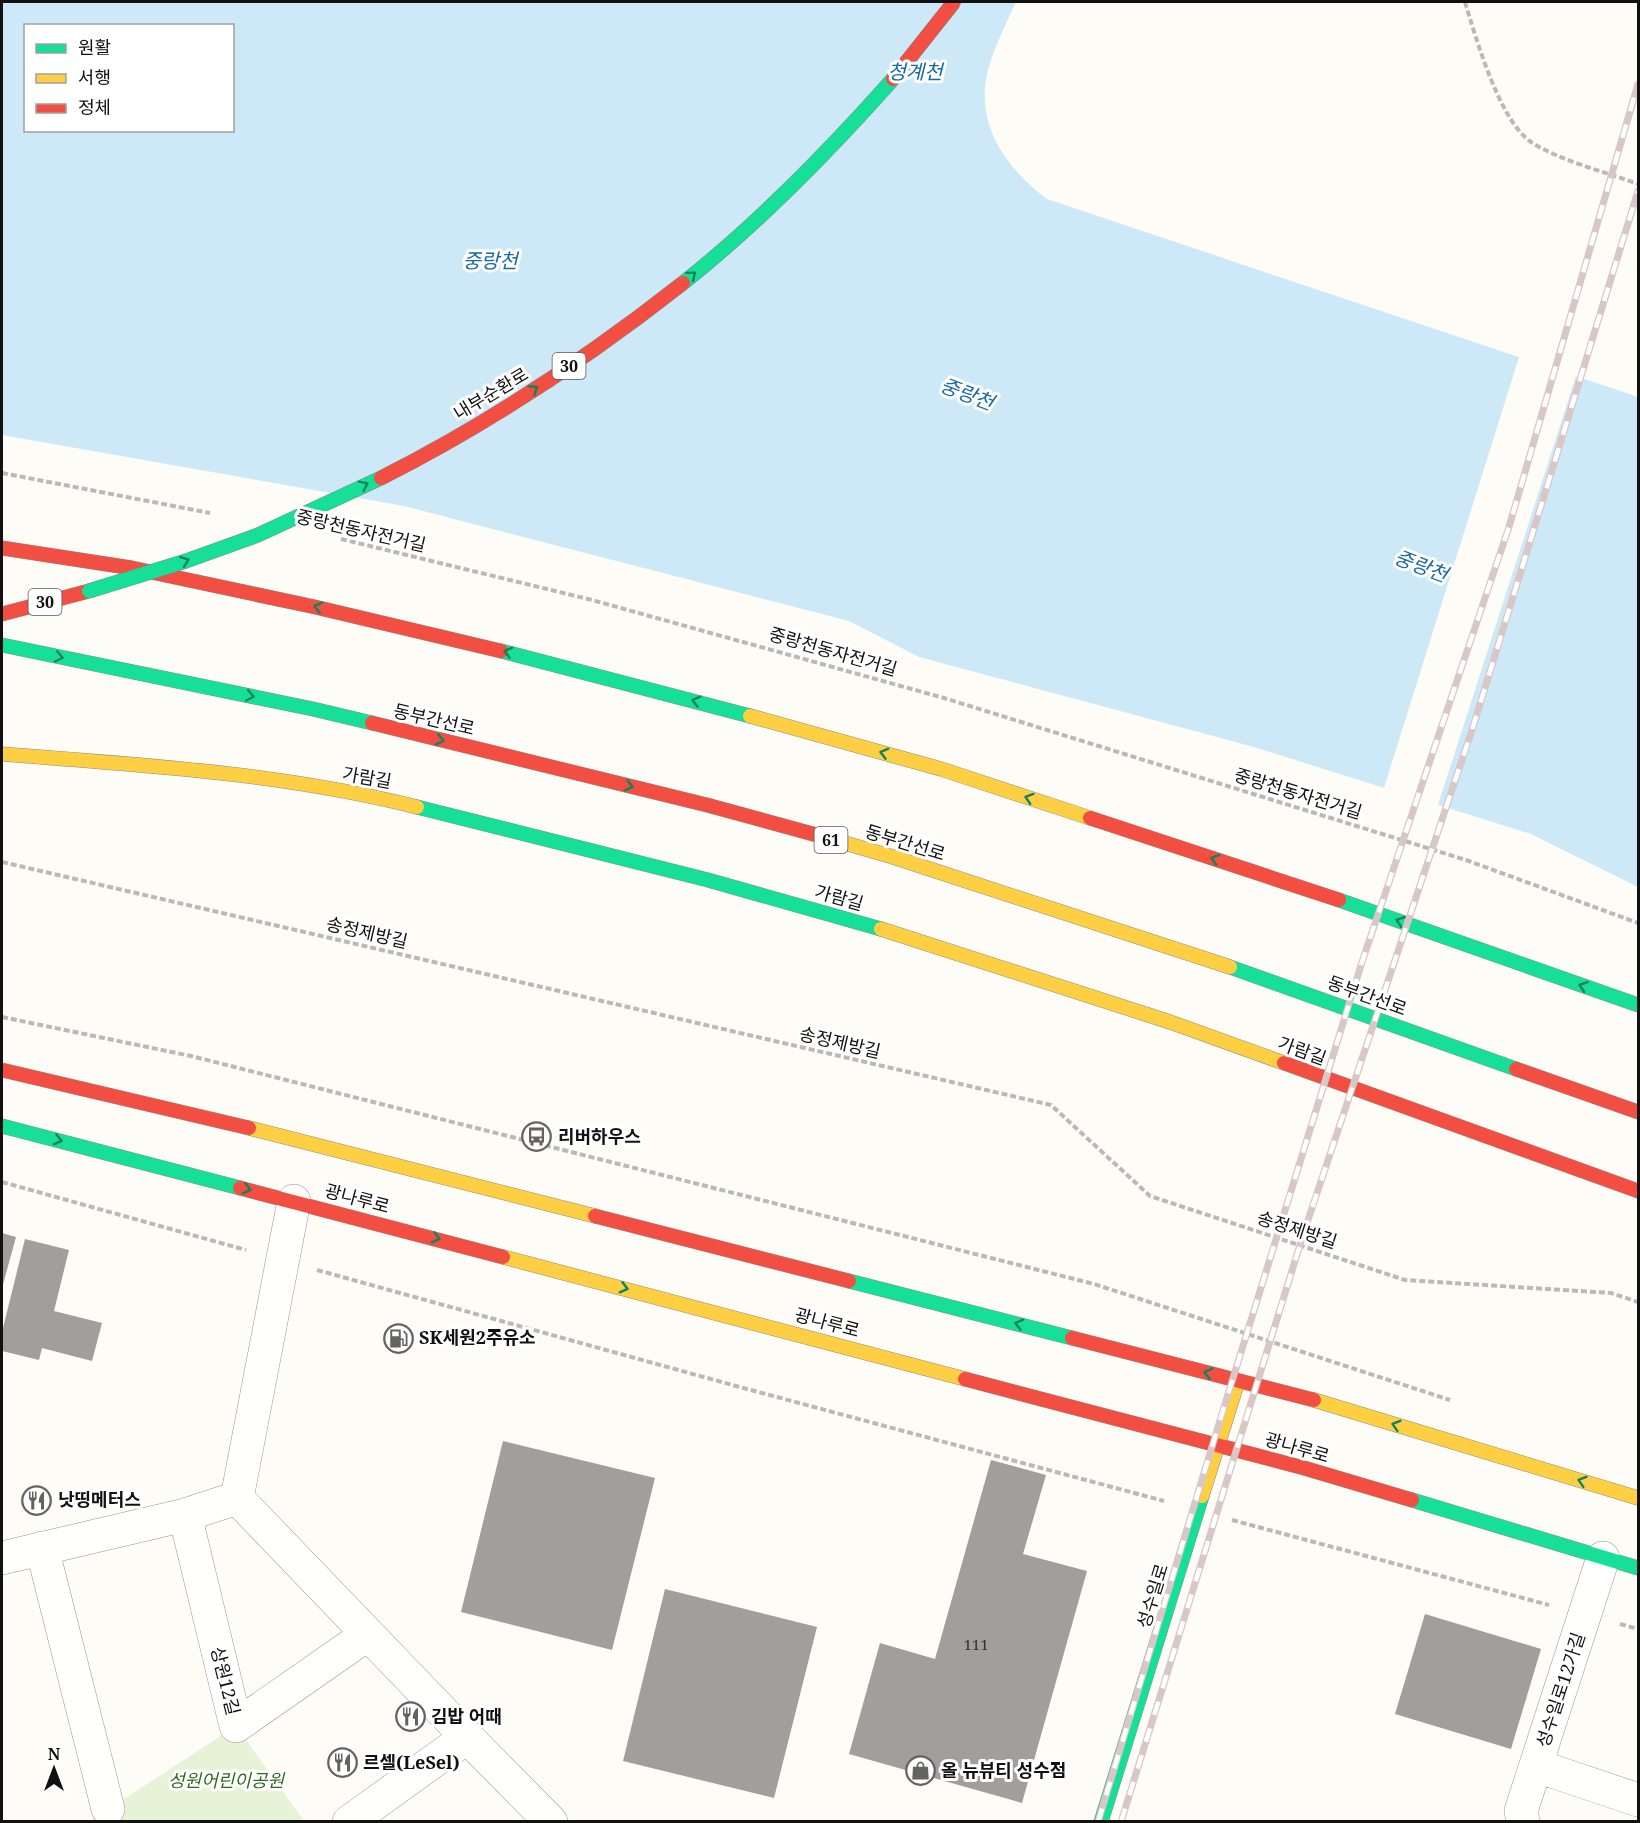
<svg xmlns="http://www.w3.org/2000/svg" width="1640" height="1823" font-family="'Noto Serif','Noto Sans KR',serif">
  <rect width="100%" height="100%" fill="#fdfcf7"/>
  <path fill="#e7f3d7" d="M236,1726L304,1821L89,1822Z"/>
  <path fill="#cde8f7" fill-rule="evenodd" d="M2,2H1016C1006,24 994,47 988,70C974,123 1006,169 1047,199L1638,397V887L1531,834L1254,747L919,657L849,621L404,506L2,435ZM26,26H232V130H26Z"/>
  <path fill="#fdfcf7" d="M1520,354L1577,373L1437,808L1383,791Z"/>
  <path fill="#a19f9c" d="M2,1233L16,1237L2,1288Z
    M25,1239L69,1250L54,1311L102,1323L92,1361L42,1348L39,1360L2,1351V1332Z
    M503,1441L655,1478L612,1650L461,1612Z
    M991,1460L1046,1475L1023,1554L1087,1571L1022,1803L849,1754L880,1643L935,1659Z
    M665,1589L817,1627L774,1798L623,1761Z
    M1425,1614L1541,1649L1511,1749L1395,1714Z"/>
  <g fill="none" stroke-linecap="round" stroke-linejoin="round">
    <defs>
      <path id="street" d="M237,1498L467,1737L551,1822
        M185,1515L236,1726L368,1634
        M42,1548L108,1809
        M2,1558L185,1515L237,1498L294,1201
        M1537,1766L1638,1800
        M349,1822L467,1737
        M1523,1822L1521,1811L1603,1558"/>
      <path id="fast" d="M2,645L313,709L372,723
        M501,651L750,716
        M417,807L708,880L881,929
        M1339,900L1638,1005
        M1230,967L1516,1069
        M2,1126L240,1188
        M849,1281L1072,1338
        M1412,1500L1638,1568
        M1101,1822L1202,1496"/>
      <path id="slow" d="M750,716L941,769L1090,818
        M2,754C141,765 282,773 417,807
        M813,834L890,856L1230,967
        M881,929L1170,1022L1284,1063
        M249,1128L595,1216
        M503,1257L965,1379
        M1314,1400L1638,1498
        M1202,1496L1238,1381"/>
      <path id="jam" d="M2,548L132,568L315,607L501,651
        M2,614L89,591
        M372,723L707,805L813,834
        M1090,818L1339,900
        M1284,1063L1638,1191
        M1516,1069L1638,1112
        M2,1070L249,1128
        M240,1188L503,1257
        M595,1216L849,1281
        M1072,1338L1314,1400
        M965,1379L1304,1468L1412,1500"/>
    </defs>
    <use href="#street" stroke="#979795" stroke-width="34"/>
    <use href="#fast" stroke="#8e8d8b" stroke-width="15"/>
    <use href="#slow" stroke="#8e8d8b" stroke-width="15"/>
    <use href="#jam" stroke="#8e8d8b" stroke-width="15"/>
    <path stroke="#b9b9b8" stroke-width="4" stroke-dasharray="6 3" stroke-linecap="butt" d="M1465,2C1476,38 1499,120 1531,142C1560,161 1606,172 1638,184
      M2,473L210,513
      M341,539L592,600L944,698L1466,860L1638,923
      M2,862L1051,1105L1150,1196L1405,1280L1611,1293L1638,1302
      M2,1017L191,1056L1094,1284L1450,1400
      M2,1182L246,1250
      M317,1270L747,1389L1164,1501
      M1232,1520L1549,1605
      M1620,1624L1638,1629"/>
    <use href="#street" stroke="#fffffe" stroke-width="33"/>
    <use href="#fast" stroke="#16e098" stroke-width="14"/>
    <use href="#slow" stroke="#ffcf43" stroke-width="14"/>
    <use href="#jam" stroke="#f24e42" stroke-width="14"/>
    <defs>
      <path id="rail" d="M1098,1822L1225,1404L1362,962L1509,527L1638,84
        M1121,1822L1304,1232L1472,730L1638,191"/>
    </defs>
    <use href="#rail" stroke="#d9c6c7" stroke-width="7"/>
    <use href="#rail" stroke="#fff" stroke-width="4.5" stroke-dasharray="14" stroke-linecap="butt"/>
    <defs>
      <path id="fast-bridge" d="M683,283C759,223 829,151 893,79
        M89,591L186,561L258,535L381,478"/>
      <path id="jam-bridge" d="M893,79L954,2
        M381,478C488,424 589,357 683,283"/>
    </defs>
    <use href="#fast-bridge" stroke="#858482" stroke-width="15" stroke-linecap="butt"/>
    <use href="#jam-bridge" stroke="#858482" stroke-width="15" stroke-linecap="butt"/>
    <use href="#fast-bridge" stroke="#16e098" stroke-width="14"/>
    <use href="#jam-bridge" stroke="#f24e42" stroke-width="14"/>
  </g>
  <defs><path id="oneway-chevron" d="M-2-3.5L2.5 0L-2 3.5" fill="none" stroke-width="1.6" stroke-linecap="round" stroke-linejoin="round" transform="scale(1.5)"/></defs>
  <g stroke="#14835b">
    <use href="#oneway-chevron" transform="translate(692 275) rotate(-40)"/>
    <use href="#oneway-chevron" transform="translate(534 389) rotate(-33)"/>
    <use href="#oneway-chevron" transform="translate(364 485) rotate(-26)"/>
    <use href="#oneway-chevron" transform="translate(185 561) rotate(-20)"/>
    <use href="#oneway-chevron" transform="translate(318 607) rotate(-167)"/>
    <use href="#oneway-chevron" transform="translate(508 652) rotate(-166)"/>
    <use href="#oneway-chevron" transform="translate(59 657) rotate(12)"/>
    <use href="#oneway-chevron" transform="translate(250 696) rotate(12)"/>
    <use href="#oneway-chevron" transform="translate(696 701) rotate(-165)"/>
    <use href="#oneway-chevron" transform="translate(440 740) rotate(13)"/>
    <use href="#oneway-chevron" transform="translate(884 753) rotate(-165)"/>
    <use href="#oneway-chevron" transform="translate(629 786) rotate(14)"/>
    <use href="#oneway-chevron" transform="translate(1029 798) rotate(-162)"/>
    <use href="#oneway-chevron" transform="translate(1215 859) rotate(-162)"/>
    <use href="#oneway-chevron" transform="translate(1400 921) rotate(-161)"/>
    <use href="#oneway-chevron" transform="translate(1583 986) rotate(-161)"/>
    <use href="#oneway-chevron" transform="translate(58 1140) rotate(14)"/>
    <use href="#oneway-chevron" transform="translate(247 1189) rotate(14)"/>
    <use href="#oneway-chevron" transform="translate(436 1238) rotate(15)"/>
    <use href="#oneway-chevron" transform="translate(624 1288) rotate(15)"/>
    <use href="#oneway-chevron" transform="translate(1019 1324) rotate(-166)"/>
    <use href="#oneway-chevron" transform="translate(1208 1373) rotate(-165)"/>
    <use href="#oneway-chevron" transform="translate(1396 1425) rotate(-163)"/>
    <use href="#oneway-chevron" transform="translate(1582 1481) rotate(-163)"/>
  </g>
  <defs>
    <symbol id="bus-ring" viewBox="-11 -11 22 22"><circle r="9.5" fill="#fff" stroke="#646362" stroke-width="1.5"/><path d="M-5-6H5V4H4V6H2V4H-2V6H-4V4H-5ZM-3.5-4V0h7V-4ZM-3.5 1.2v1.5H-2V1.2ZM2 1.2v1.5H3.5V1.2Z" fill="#646362"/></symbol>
    <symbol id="fuel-ring" viewBox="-11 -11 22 22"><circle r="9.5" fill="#fff" stroke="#646362" stroke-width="1.5"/><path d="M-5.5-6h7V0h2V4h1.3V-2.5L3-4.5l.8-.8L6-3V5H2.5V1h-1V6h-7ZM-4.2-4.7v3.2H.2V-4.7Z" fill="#646362"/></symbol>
    <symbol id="restaurant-ring" viewBox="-11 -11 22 22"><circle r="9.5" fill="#fff" stroke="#646362" stroke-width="1.5"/><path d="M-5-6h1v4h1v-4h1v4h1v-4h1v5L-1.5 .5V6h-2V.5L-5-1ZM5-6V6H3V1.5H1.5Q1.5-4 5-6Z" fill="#646362"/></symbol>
    <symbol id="shop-ring" viewBox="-11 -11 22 22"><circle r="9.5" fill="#fff" stroke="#646362" stroke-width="1.5"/><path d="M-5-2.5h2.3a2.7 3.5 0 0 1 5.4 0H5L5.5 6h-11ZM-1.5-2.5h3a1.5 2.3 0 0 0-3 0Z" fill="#646362"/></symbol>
  </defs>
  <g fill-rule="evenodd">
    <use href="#bus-ring" x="520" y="1120" width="33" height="33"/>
    <use href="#fuel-ring" x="382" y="1322" width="33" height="33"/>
    <use href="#restaurant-ring" x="20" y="1484" width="33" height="33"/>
    <use href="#restaurant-ring" x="394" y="1700" width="33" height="33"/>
    <use href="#restaurant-ring" x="326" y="1746" width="33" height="33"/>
    <use href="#shop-ring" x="904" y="1754" width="33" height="33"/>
  </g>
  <g text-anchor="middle" stroke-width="6" stroke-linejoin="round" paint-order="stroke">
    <g font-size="15" fill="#353434">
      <text x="976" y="1650">111</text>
    </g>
    <g fill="#fff" stroke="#585858" stroke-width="1.5">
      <rect x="552.5" y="353" width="33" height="26" rx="4.5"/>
      <rect x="28.5" y="589" width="33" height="26" rx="4.5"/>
      <rect x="814.5" y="827" width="33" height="26" rx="4.5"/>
    </g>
    <g font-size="16" font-weight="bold" fill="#111">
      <text x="569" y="372">30</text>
      <text x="45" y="608">30</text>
      <text x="831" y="846">61</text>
    </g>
    <g font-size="18" fill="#111" stroke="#fff">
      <text transform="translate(491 394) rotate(-31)" y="6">내부순환로</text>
      <text transform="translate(361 531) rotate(13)" y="6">중랑천동자전거길</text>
      <text transform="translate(833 652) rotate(16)" y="6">중랑천동자전거길</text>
      <text transform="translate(434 720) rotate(13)" y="6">동부간선로</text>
      <text transform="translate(367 778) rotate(10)" y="6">가람길</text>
      <text transform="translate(1298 794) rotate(17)" y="6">중랑천동자전거길</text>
      <text transform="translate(905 843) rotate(17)" y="6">동부간선로</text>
      <text transform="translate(839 898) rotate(16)" y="6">가람길</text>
      <text transform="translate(367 933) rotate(13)" y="6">송정제방길</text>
      <text transform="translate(1367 996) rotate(20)" y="6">동부간선로</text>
      <text transform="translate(840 1043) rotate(13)" y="6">송정제방길</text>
      <text transform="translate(1302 1051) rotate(20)" y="6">가람길</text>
      <text transform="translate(357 1199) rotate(15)" y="6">광나루로</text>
      <text transform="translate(1297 1230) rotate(18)" y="6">송정제방길</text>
      <text transform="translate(827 1323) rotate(15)" y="6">광나루로</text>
      <text transform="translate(1297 1448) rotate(16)" y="6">광나루로</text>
      <text transform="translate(1153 1596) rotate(-73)" y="6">성수일로</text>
      <text transform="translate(225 1681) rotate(76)" y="6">상원12길</text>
      <text transform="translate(1561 1690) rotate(-72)" y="6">성수일로12가길</text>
    </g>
    <g font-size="18" font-weight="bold" fill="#111" stroke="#fff" text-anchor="start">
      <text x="558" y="1143">리버하우스</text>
      <text x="419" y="1344">SK세원2주유소</text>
      <text x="58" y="1506">낫띵메터스</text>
      <text x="431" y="1723">김밥 어때</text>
      <text x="363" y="1769">르셀(LeSel)</text>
      <text x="941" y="1777">올 뉴뷰티 성수점</text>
    </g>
    <g font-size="18" font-style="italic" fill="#2f6b1f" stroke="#fff">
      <text x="226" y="1787">성원어린이공원</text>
    </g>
    <g font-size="20" font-style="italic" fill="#1768a6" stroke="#fff">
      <text x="915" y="79">청계천</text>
      <text x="490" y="268">중랑천</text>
      <text transform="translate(967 394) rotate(21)" y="7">중랑천</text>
      <text transform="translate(1421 566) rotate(21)" y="7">중랑천</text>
    </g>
  </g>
  <rect width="1640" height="1823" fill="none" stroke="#111111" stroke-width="6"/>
  <rect x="24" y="24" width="210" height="108" fill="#ffffff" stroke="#a0a0a0" stroke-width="1.5"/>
  <rect x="36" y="44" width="30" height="9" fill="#16e098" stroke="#a0a0a0" stroke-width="1.5"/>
  <text x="78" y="54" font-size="18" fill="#111111">원활</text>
  <rect x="36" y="74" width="30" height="9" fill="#ffcf43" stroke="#a0a0a0" stroke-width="1.5"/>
  <text x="78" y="84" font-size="18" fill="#111111">서행</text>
  <rect x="36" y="104" width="30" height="9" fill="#f24e42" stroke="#a0a0a0" stroke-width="1.5"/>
  <text x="78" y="114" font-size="18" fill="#111111">정체</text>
  <g transform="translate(54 1769)" stroke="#ffffff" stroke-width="4.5" paint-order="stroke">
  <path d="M0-4.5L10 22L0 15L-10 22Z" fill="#111111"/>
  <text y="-9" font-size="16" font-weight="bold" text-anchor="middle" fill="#111111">N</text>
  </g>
</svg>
